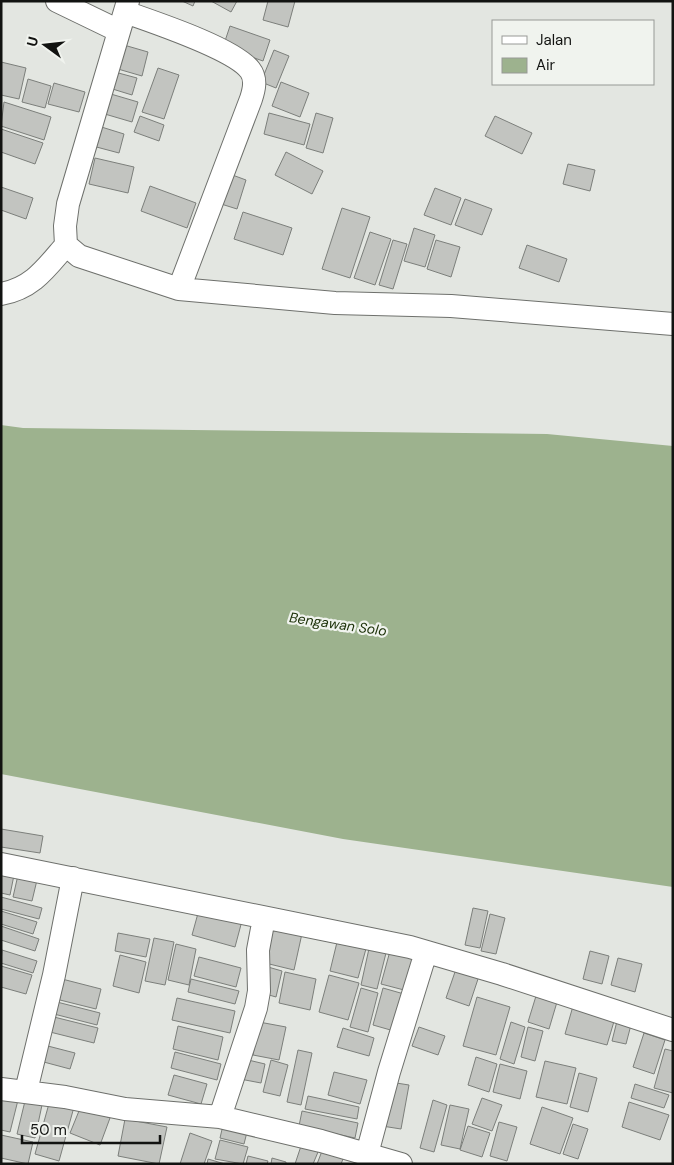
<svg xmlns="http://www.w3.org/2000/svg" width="674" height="1165" font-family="'DM Sans',sans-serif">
  <rect width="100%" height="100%" fill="#e3e6e1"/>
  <path fill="#9db28e" d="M1,425L23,428L547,434L673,446V887L343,839L1,774Z"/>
  <path fill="#c2c4c0" stroke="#7c7f7b" d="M182,1H195L193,6Z
    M211,1H237L231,12Z
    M268,1H295L288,27L263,20Z
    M230,26L270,40L263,61L223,47Z
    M117,43L148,52L142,76L111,67Z
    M274,50L289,56L276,88L261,82Z
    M1,62L26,68L19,99L1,95Z
    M158,68L179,75L164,119L142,112Z
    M111,71L137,78L132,95L106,87Z
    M28,79L51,86L45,108L22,102Z
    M281,82L309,93L300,117L272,106Z
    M54,83L85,92L79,112L48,104Z
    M104,92L138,102L132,122L98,112Z
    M4,102L51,117L44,140L1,126Z
    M269,113L310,124L304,145L264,134Z
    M316,113L333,118L323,153L306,148Z
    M140,116L164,125L159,141L134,132Z
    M495,116L532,133L522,154L485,136Z
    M95,125L124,134L119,153L89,145Z
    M1,129L43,143L35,164L1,152Z
    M286,152L323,171L312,194L275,175Z
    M95,158L134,167L128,193L89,184Z
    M568,164L595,170L590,191L563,184Z
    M227,173L246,180L237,209L218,203Z
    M150,186L196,203L187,228L141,211Z
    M1,187L33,198L26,219L1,210Z
    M435,188L461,198L451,225L424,215Z
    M465,199L492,209L482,235L455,225Z
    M342,208L370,217L350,278L322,269Z
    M243,212L292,228L283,255L234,239Z
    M414,228L435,235L425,267L404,261Z
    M370,232L391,239L375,285L354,278Z
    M393,240L407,244L393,289L379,285Z
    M436,240L460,247L451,277L427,269Z
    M527,245L567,259L559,282L519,268Z
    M1,829L43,836L40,853L1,847Z
    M1,867L15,870L10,895L1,893Z
    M18,875L37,880L32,901L13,897Z
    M1,897L42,908L39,919L1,909Z
    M200,906L243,917L235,947L192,935Z
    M473,908L488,911L480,948L465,945Z
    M1,911L37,922L33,934L1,924Z
    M490,914L505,918L496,954L481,951Z
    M270,922L303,929L294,970L261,962Z
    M1,926L39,939L35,951L1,940Z
    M118,933L150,939L146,957L115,951Z
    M154,938L174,942L165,985L145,981Z
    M338,938L367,945L358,978L330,971Z
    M176,944L196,949L189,985L168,980Z
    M370,944L387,949L377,989L361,985Z
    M2,950L37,961L33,973L1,963Z
    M390,951L413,957L404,990L381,984Z
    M590,951L609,956L602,984L583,979Z
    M120,955L146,962L139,993L113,986Z
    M199,957L241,968L236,987L194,976Z
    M618,958L642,964L635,992L611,985Z
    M1,966L32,975L26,994L1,987Z
    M268,967L282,971L276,997L262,993Z
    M456,969L479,976L469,1006L446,998Z
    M285,972L316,979L310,1010L279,1003Z
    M329,975L359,983L348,1020L319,1012Z
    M62,979L101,989L96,1009L56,999Z
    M191,979L239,991L235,1004L188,992Z
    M361,988L378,993L368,1032L350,1027Z
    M383,988L404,994L394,1031L373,1025Z
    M536,996L557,1002L549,1029L528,1022Z
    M477,997L510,1007L496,1055L463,1046Z
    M177,998L235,1011L230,1033L172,1020Z
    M53,1001L100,1013L97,1025L50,1013Z
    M573,1006L615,1018L607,1045L565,1034Z
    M54,1017L98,1028L94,1043L50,1032Z
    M618,1017L632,1021L626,1044L612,1041Z
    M259,1022L286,1027L279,1060L253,1055Z
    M511,1022L525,1027L514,1064L500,1059Z
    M178,1026L223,1037L218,1060L173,1049Z
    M419,1027L445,1036L438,1055L412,1046Z
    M528,1027L543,1031L535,1061L521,1057Z
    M343,1028L374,1038L369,1056L337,1047Z
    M644,1033L665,1040L654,1074L633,1067Z
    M44,1045L75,1053L70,1069L40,1061Z
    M665,1049L673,1051V1093L654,1088Z
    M298,1050L312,1053L301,1105L287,1102Z
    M175,1052L221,1064L217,1080L171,1068Z
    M476,1057L497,1064L489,1092L468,1085Z
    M244,1059L265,1064L261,1083L240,1079Z
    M271,1060L288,1065L280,1096L263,1092Z
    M545,1061L576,1068L567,1104L536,1097Z
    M500,1064L527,1071L520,1099L493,1092Z
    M334,1072L367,1080L360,1104L328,1095Z
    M579,1073L597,1078L588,1112L570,1107Z
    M174,1075L207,1084L201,1104L168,1095Z
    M390,1082L409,1085L401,1129L382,1126Z
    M635,1084L669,1095L664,1108L631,1098Z
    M1,1092L19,1096L10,1132L1,1130Z
    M308,1096L359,1107L357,1119L305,1109Z
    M482,1098L502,1105L492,1131L472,1124Z
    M50,1100L74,1107L59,1161L35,1154Z
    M433,1100L447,1105L434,1152L420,1148Z
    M25,1101L42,1105L35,1138L17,1134Z
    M629,1102L669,1115L660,1140L622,1127Z
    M450,1105L469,1109L460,1149L441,1145Z
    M81,1106L110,1118L100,1145L70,1133Z
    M542,1107L573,1118L560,1154L530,1144Z
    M302,1111L358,1123L355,1138L299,1126Z
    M125,1119L167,1127L159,1164L118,1156Z
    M224,1121L248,1128L244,1144L220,1138Z
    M499,1122L517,1127L507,1161L490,1156Z
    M573,1124L588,1129L578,1159L563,1154Z
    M468,1126L490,1133L482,1157L460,1150Z
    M190,1133L212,1141L204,1164H180Z
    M1,1135L33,1142L28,1164L1,1158Z
    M220,1140L248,1147L243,1164L215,1159Z
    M301,1146L318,1152L313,1164H295Z
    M322,1151L343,1159L341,1164H317Z
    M248,1156L268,1161L267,1164H246Z
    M272,1158L286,1162V1164H271Z
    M208,1159L225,1164H207Z"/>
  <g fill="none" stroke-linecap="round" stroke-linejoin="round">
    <defs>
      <path id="minor" d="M57,1L119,31
        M128,1L68,204L65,226L66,245L79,256L179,289L335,303L451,306L673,324
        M125,12C153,22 233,48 250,70C257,79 254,90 251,99L179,289
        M1,294C33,288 46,268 66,245
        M1,864L410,947L502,974L673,1030
        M1,1089L65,1097L125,1109L220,1117L321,1141L401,1164
        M26,1091L54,975L73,878
        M220,1117L256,1008L259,991L258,950L264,918
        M367,1154L389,1072L426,952"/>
    </defs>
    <use href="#minor" stroke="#6e706c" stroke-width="24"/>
    <use href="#minor" stroke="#fff" stroke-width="22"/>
  </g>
  <g text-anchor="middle" stroke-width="4.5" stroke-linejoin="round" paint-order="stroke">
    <g font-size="14" font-style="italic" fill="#1b3007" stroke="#f0f3ee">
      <text transform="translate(338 624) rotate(8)" y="5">Bengawan Solo</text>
    </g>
  </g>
  <rect width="674" height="1165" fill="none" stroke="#121311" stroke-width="5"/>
  <rect x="492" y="20" width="162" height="65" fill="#f0f3ee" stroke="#979996"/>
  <rect x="502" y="36" width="25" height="8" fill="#ffffff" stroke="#979996"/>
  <text x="536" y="45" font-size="15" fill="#121311">Jalan</text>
  <rect x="502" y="58" width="25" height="15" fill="#9db28e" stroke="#979996"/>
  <text x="536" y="70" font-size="15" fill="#121311">Air</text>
  <g transform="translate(45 45) rotate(285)" stroke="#f0f3ee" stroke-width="4" paint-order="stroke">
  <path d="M0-4L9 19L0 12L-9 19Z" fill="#121311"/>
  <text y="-8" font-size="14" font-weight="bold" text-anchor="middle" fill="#121311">U</text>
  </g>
  <path d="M22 1135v8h138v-8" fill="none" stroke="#121311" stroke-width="2.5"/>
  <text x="30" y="1135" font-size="15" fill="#121311" stroke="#f0f3ee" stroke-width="4" paint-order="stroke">50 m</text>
</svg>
